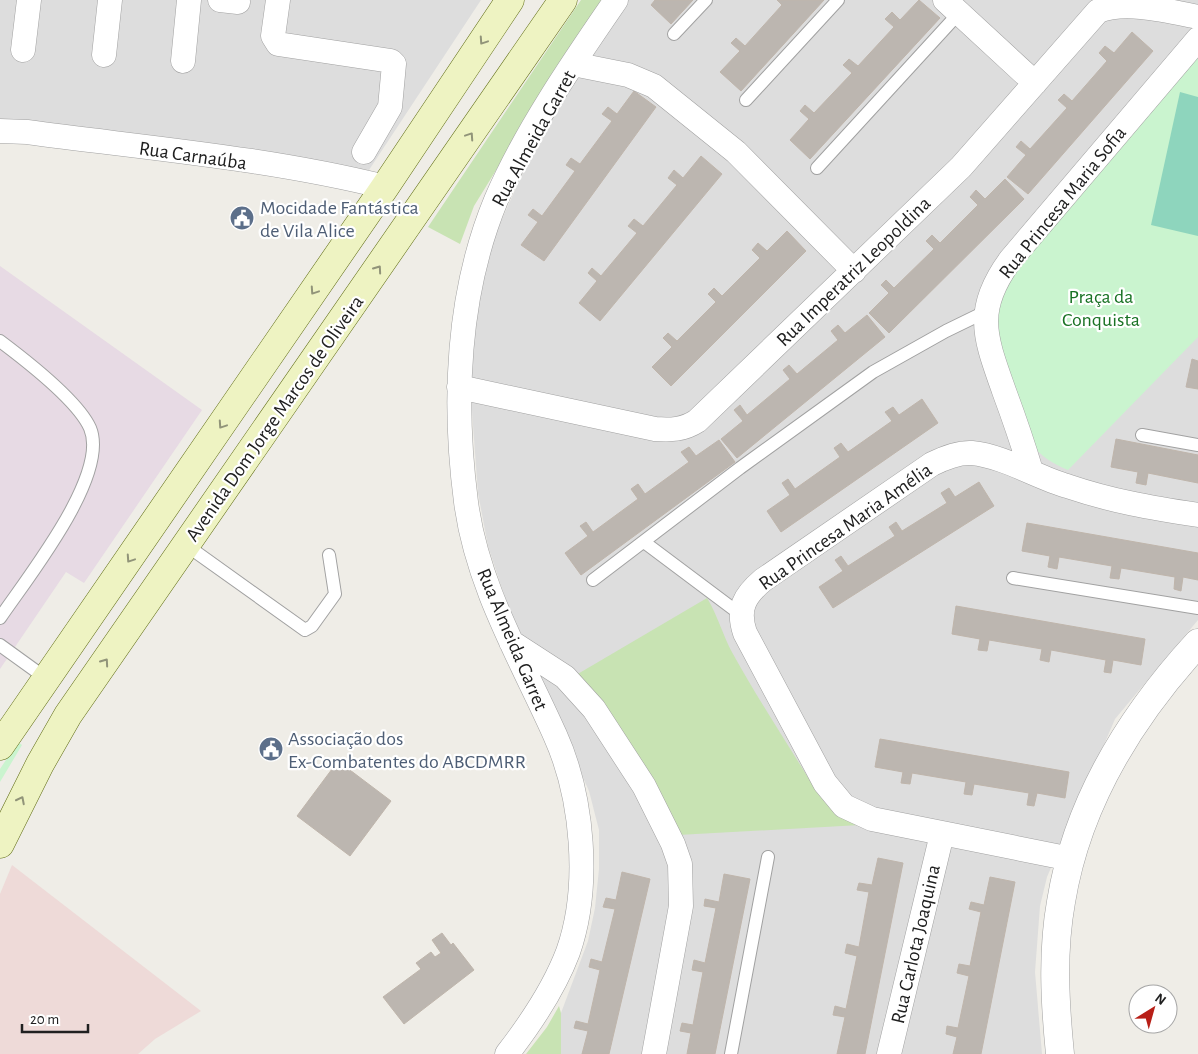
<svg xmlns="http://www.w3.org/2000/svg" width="1198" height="1054" font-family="'Alegreya Sans',sans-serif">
  <rect width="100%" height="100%" fill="#efede7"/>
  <path fill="#ddd" d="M0,0H481L369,170L0,120Z
    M628,0H1198V620L1115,719L1047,877L1040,906L1035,972L1042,1054H561V1013L588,941L595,908L599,869V830L589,791L511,616L488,546L478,493L472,411V363L477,303L495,234L527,164L564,94Z"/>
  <path fill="#eedad8" d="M12,865L201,1011L155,1039L138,1054H0V894Z"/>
  <path fill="#e7dae4" d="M0,266L202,410L84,583L66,572L0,669Z"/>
  <path fill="#c8e3b3" d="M581,0H605L562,63L474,206L460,244L428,227Z
    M707,598C718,616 723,636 733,654C759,701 789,746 817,792C828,808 842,818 860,825L678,835L576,675Z
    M559,1006L561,1013V1054H526L547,1027Z"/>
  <path fill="#caf4cf" d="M1198,50V337L1068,470C1052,463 1041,457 1030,442L994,339L996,316L1008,282Z
    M18,742L22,745L0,782V769Z"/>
  <path fill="#8ed5bd" d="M1180,92L1198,97V236L1151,225Z"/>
  <path fill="#bcb6b0" stroke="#bfb5ab" d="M655,0H693L671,24L651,5Z
    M777,0H824L741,91L720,72L740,51L731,43L736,38L745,46L782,5Z
    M919,0L940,18L810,159L790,140L809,119L800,111L805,105L814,113L852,73L843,65L849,59L858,66L894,27L885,19L892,12L900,20Z
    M1132,32L1153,51L1028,194L1007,177L1026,155L1016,147L1021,141L1030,149L1067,108L1058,100L1064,94L1072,101L1107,61L1099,53L1105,46L1114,53Z
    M634,91L656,107L544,261L521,245L538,222L528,215L533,209L542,216L575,171L566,165L571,158L580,164L612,121L602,114L608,107L617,114Z
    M701,156L722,174L600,321L579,303L597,281L588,273L592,268L601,276L637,233L628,226L634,219L643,226L677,185L668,178L674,170L683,178Z
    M1005,179L1024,199L889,333L869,313L889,293L881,285L886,280L894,288L934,249L926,241L932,235L940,243L978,205L970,197L976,190L985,199Z
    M787,231L806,251L671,386L652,367L672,347L663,338L668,333L677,341L716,302L708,294L714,288L722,296L760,258L752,250L758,243L767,251Z
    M867,315L885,337L737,458L721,439L743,421L734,410L740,405L747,415L790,379L783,370L789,365L797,374L838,340L831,331L838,325L845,333Z
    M1192,359L1198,361V389L1186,387Z
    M922,399L938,423L781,532L767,511L790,495L782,483L788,479L795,489L840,457L834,448L841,443L848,452L892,421L885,412L893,407L899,415Z
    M1116,439L1198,455V483L1148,473L1146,485L1136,483L1138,472L1111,467Z
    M719,440L735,462L581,575L565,553L588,536L580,526L586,522L593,532L638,499L631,489L638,484L645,494L689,462L681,452L689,447L696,456Z
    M979,482L994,506L833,608L819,587L843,571L835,560L841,556L848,566L895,536L889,527L896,522L902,531L947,503L941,493L949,488L955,497Z
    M1027,523L1198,553V580L1183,577L1181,591L1174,589L1175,577L1121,568L1119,579L1110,578L1112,566L1059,557L1057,569L1048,567L1050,556L1022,551Z
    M956,606L1145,639L1141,665L1113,660L1111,673L1104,672L1106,660L1051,650L1049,662L1040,660L1042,649L989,640L987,651L978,650L980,639L952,634Z
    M880,739L1069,772L1065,798L1037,793L1034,806L1027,805L1029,793L974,784L972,795L964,794L966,782L912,773L910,784L901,783L903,772L875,767Z
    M338,761L391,801L350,856L297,816Z
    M878,858L903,863L865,1054H837L845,1017L833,1015L835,1006L846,1009L857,956L845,953L847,944L859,947L869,892L857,890L859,883L872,885Z
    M622,872L650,879L609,1054H582L588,1031L574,1028L576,1021L588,1024L600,970L589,967L591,959L602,962L615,909L603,907L606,898L616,900Z
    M724,874L750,879L715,1054H687L691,1033L680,1031L682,1023L693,1025L703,972L692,970L694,960L705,963L716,908L704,906L705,899L719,902Z
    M990,877L1015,882L981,1054H953L957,1037L946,1034L947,1026L958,1028L969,976L957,973L959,964L970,966L981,912L969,909L971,902L984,905Z
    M442,933L451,945L453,943L474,970L404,1024L383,997L421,969L416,963L431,952L435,957L441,953L432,940Z"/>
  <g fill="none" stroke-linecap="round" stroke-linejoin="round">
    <defs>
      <path id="service" d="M674,34L706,0
        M746,100L838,0
        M817,168L959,13
        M0,341C24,359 78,401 90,428C110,475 27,578 0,618
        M1142,435L1198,445
        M644,542L740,614
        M186,545L305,630L312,626L335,594L329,555
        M1013,578L1198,608
        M593,580L740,468L873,372L946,331L987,311
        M0,645L47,679
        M731,1054L768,857"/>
      <path id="minor" d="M220,0L238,2
        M278,0L273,36L278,44L391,61L394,64L390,107L364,152
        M945,0L1035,83
        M23,50L29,0
        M104,55L110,0
        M183,61L189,0
        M573,64L628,75L654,86L736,152L854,271
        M0,131L27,132C146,148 268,158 385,187
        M459,387L655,429C671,430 683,430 697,421L961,167L1098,11C1126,0 1168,11 1198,17
        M1031,471C1023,444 1014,418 1004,391C985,337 973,310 1011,259L1198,39
        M511,642L565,677L594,709L644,786L673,844L680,864L681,906L654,1054
        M1071,859L872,819L844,806L825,783L745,633C737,609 744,596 763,580L932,464C944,458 958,452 972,453C1003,456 1037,477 1067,486C1111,501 1152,508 1198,515
        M507,1054C531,1023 554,989 568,952C591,887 583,797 555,735C521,659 477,586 466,502C453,402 457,294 496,200C525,132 574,61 616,0
        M889,1054L942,834"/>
      <path id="tertiary" d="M1060,1054C1055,1004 1052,952 1061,902C1077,803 1131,716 1198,643"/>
      <path id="secondary" d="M0,746L385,187L510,0
        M0,844L40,764L68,715L563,0"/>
    </defs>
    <use href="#service" stroke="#a1a1a1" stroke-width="14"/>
    <use href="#minor" stroke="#a1a1a1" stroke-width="25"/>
    <use href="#tertiary" stroke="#a1a1a1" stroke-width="29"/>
    <use href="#secondary" stroke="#5e6b12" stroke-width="29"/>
    <use href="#service" stroke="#fff" stroke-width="12"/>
    <use href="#minor" stroke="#fff" stroke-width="24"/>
    <use href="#tertiary" stroke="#fff" stroke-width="28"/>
    <use href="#secondary" stroke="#eef3c2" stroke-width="28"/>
  </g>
  <defs><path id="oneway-chevron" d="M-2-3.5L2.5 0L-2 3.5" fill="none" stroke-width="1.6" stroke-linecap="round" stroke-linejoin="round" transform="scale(1.25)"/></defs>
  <g stroke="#919479">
    <use href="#oneway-chevron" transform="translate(483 41) rotate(124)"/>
    <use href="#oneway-chevron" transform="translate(470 136) rotate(-56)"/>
    <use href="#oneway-chevron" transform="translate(378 269) rotate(-55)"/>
    <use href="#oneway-chevron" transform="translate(314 291) rotate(124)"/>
    <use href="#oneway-chevron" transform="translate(222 425) rotate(124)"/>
    <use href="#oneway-chevron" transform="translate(130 559) rotate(124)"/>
    <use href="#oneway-chevron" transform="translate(105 662) rotate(-55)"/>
    <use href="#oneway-chevron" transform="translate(21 800) rotate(-63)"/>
  </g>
  <defs>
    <symbol id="civic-disc" viewBox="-11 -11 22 22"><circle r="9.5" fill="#5c6f8a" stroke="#fff"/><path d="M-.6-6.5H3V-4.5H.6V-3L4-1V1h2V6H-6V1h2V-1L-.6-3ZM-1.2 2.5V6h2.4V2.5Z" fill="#fff"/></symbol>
  </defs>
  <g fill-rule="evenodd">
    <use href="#civic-disc" x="228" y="204" width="28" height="28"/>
    <use href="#civic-disc" x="257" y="735" width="28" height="28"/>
  </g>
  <g text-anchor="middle" stroke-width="4.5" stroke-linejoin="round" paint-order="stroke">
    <g font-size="20" fill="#202020" stroke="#fff">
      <text transform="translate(533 138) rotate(-61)" y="7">Rua Almeida Garret</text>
      <text transform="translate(193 155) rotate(8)" y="7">Rua Carnaúba</text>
      <text transform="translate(1062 202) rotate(-51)" y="7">Rua Princesa Maria Sofia</text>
      <text transform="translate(853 271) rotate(-44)" y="7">Rua Imperatriz Leopoldina</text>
      <text transform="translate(274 418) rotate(-55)" y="7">Avenida Dom Jorge Marcos de Oliveira</text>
      <text transform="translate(845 526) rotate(-35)" y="7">Rua Princesa Maria Amélia</text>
      <text transform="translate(513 639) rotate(67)" y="7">Rua Almeida Garret</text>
      <text transform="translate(915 944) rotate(-77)" y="7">Rua Carlota Joaquina</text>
    </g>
    <g font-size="20" fill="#4e5e75" stroke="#fff" text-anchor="start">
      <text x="260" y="214">Mocidade Fantástica<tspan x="260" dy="23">de Vila Alice</tspan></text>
      <text x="288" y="745">Associação dos<tspan x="288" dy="23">Ex-Combatentes do ABCDMRR</tspan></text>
    </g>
    <g font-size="20" fill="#197224" stroke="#fff">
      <text x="1101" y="303">Praça da<tspan x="1101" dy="23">Conquista</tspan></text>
    </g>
  </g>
  <g transform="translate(1153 1009) rotate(37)"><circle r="24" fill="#ffffff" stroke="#a6a6a6"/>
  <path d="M0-4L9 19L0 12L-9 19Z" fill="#b81f17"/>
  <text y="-8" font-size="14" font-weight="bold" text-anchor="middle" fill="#202020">N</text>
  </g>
  <path d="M22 1024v8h66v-8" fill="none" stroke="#202020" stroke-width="2.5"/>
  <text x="30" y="1024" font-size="15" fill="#202020" stroke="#ffffff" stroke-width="4" paint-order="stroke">20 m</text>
</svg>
